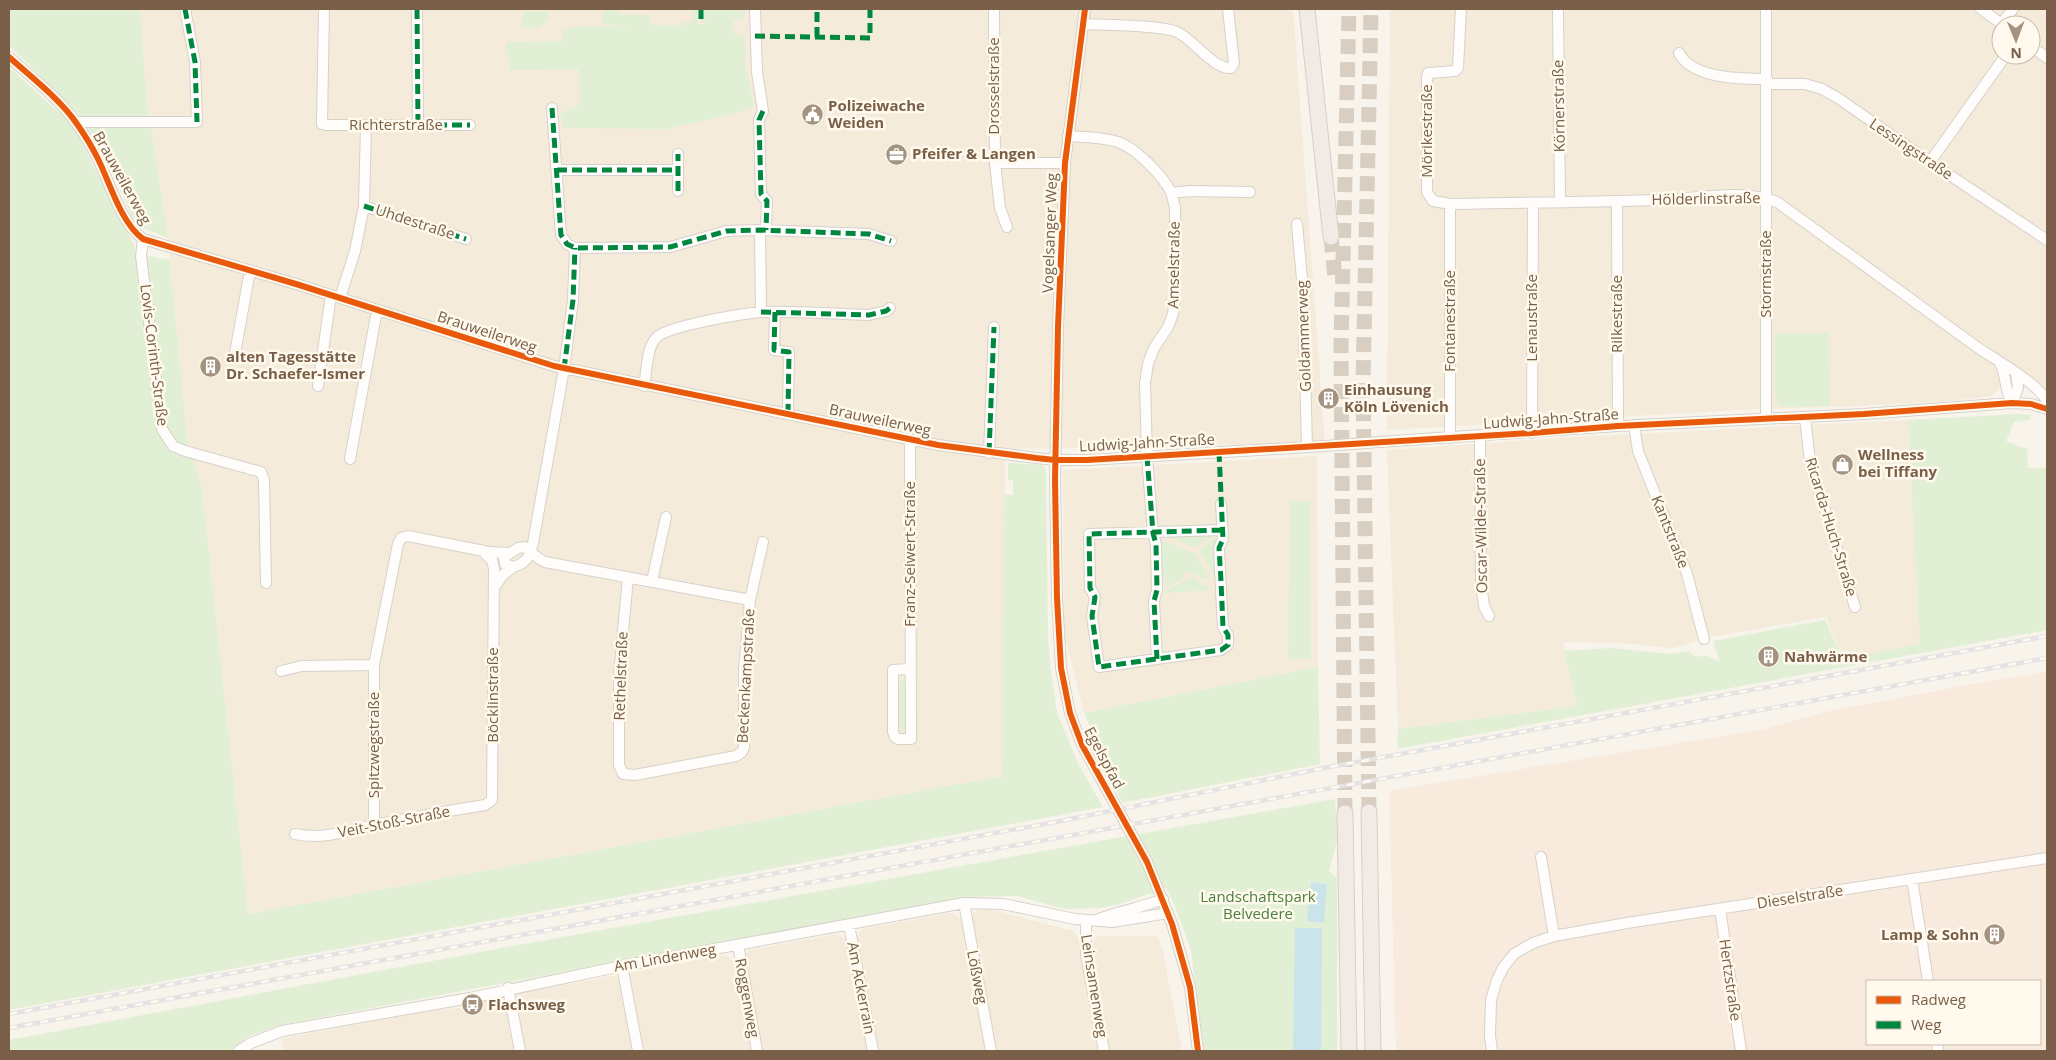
<svg xmlns="http://www.w3.org/2000/svg" width="2056" height="1060" font-family="'Open Sans',sans-serif">
  <rect width="100%" height="100%" fill="#f8f4eb"/>
  <path fill="#f4ebdb" fill-rule="evenodd" d="M140,9H1293L1325,443L1155,447L1005,449L1003,776L248,914L202,487L187,439L168,238L146,93Z
    M1390,9H2047V391L2005,359L1992,365L1998,371L2001,381L1999,389L1992,396L1950,401L1863,406L1759,409L1387,430ZM2001,25H2031V55H2001Z
    M1908,420L1921,644L1843,659L1826,617L1706,638L1681,646L1672,648L1621,643L1563,642L1577,706L1398,729L1387,450L1574,437Z
    M1317,456L1318,667L1084,713L1064,633L1063,470Z
    M980,909L993,910L1073,931L1078,937L1093,944L1096,937L1100,936H1157L1163,952L1182,1051H283L281,1039L286,1038L427,1011L467,1007L489,999L724,955L728,956L731,960L744,958L745,954L749,950L837,934L844,938L858,936L860,931L862,929L950,913L955,914L958,918L971,917L974,912Z"/>
  <path fill="#f9eade" fill-rule="evenodd" d="M2047,672V1051H1396L1389,791L1769,728L1825,712L1962,686ZM1867,981H2040V1044H1867Z"/>
  <path fill="#e1f0d4" d="M9,9H140L146,93L168,238L141,227L132,216L97,141L77,112L9,45Z
    M603,9H619V15H650V25H683V22H692L693,9H697V24H711L703,22L702,9H745L744,18L733,21V30L729,32L744,37L746,49L745,64L754,106L733,114L666,129L564,128L560,113L580,105L579,69L510,70L506,42L563,41V31L571,27L631,26L602,24Z
    M526,11H548V20L538,28L519,27Z
    M9,67L72,124L134,245L136,254L170,260L187,439L202,487L248,914L1003,776L1004,495H1013V480H1008V463L1042,465L1046,469L1048,639L1051,671L1057,713L1079,765L1103,807L9,1010Z
    M1775,333H1828L1830,406L1782,407L1778,405L1775,393Z
    M2017,414L2031,415L2029,420L2014,422L2006,441L2027,449L2028,468H2047V630L1397,749L1398,729L1577,706L1564,651L1611,648L1670,654L1689,651C1694,657 1697,658 1705,655L1720,662L1713,641L1825,620L1843,659L1920,644L1908,420Z
    M1290,501H1310L1311,658L1288,660Z
    M1211,535V538L1194,547L1169,537Z
    M1213,539H1216L1218,580L1199,550Z
    M1158,542H1165L1198,555L1197,559L1209,574L1206,580L1188,571L1183,574L1185,576L1167,588L1165,577H1160Z
    M1193,577L1212,590L1165,593V591Z
    M1318,667L1320,764L1122,803L1084,713Z
    M903,680L906,683V726L903,730L898,727V686L900,681Z
    M1335,799L1338,838L1329,871L1337,878V1051H1204L1191,951L1175,906L1166,888L1120,904L1099,908L1064,909L1017,896L963,897L280,1025L247,1037L230,1051H9V1040L518,945Z"/>
  <path fill="#cbe3ea" d="M1311,882L1327,884L1324,923L1307,921Z
    M1295,928H1322L1321,1051H1293Z"/>
  <g fill="none" stroke-linecap="round" stroke-linejoin="round">
    <path stroke="#d8cfc2" stroke-width="15" stroke-dasharray="15 8" stroke-linecap="butt" d="M1331,237L1335,278
      M1369,812L1363,384L1371,9
      M1345,813L1341,346L1349,9"/>
    <defs>
      <path id="minor" d="M324,9L322,124L326,125H470
        M417,9L418,125
        M755,9L757,72L763,111L759,120L761,194L767,201L766,230
        M994,9L995,163L1000,208L1007,227
        M1085,9L1065,163L1058,327L1055,480L1057,598L1061,668L1070,713L1082,745L1147,862L1172,924L1190,987L1198,1051
        M1461,9L1458,68L1455,71L1428,73L1427,77V192L1433,201L1450,204C1520,203 1590,202 1660,200C1697,199 1741,188 1777,202L1977,347C1997,361 2035,381 2047,401
        M1558,9L1560,202
        M1766,9V418
        M1981,9L2003,25
        M1083,24C1104,25 1161,25 1177,32C1193,39 1214,70 1231,68L1234,63L1228,9
        M2001,24L2013,9
        M2031,46L2047,58
        M1679,53C1692,79 1742,79 1767,79
        M9,57C31,77 61,100 77,124C84,134 91,145 97,157C110,182 120,222 143,239L296,284L554,366L938,445L1036,458L1055,460H1087L1325,446
        M1767,84H1805L1822,89L1838,98L1930,162L2047,240
        M552,108L561,235L567,244L575,248L670,247L727,231L760,230L869,234L891,241
        M75,122H197L195,62L185,9
        M1068,136C1084,137 1102,137 1118,142C1136,148 1162,175 1171,192C1173,197 1173,202 1175,207V298L1173,314L1168,327L1154,348L1148,364L1145,383L1147,456L1153,533L1156,544L1157,590L1154,601L1157,659
        M1930,162L2006,55
        M995,163H1065
        M557,170H678
        M678,191V154
        M1171,193L1190,191L1250,192
        M1617,201L1618,426
        M1450,204V438
        M364,206L466,239
        M1297,224L1303,290L1307,447
        M760,230L761,312
        M143,239L141,256L162,429L173,446L185,451L261,472L264,480L266,583
        M575,248L573,300L564,369L533,543C529,557 527,563 513,567L505,564L504,557L518,548L525,547C532,552 536,558 545,562L750,600
        M340,298L355,251L364,206L366,125
        M775,312L774,350L789,352L788,413
        M235,353L250,271
        M2000,363C2007,376 2004,390 2012,403
        M318,386L331,295
        M644,386C647,372 646,349 656,338C666,326 745,313 763,312C798,311 834,314 869,315L886,311L890,308
        M2012,403L2018,388L2016,374
        M1805,417L1810,462L1855,607
        M1634,425L1638,451L1687,574L1704,639
        M1532,433L1533,203
        M1480,436L1481,585L1484,606L1489,616
        M1393,441L1618,426L1864,414L2012,403L2031,404L2047,409
        M989,453L994,327
        M350,459L377,310
        M1221,504L1223,539L1219,548L1221,590L1223,627L1228,635V645L1221,650L1099,667L1092,616L1095,597L1090,588L1089,534L1223,530
        M628,577L619,675V765L623,774L635,775L736,756L742,752L744,747V669L750,600L763,542
        M652,581L666,517
        M494,588L503,575L513,567
        M910,669L893,670V732L895,737L898,739H911L910,439
        M281,671L302,666L374,665
        M374,825V665L398,544L401,538L408,536L489,552L510,553
        M295,834C323,840 348,831 375,825C411,817 448,811 485,805L492,800L494,569L492,560L481,550
        M1541,857L1554,936
        M1912,879L1928,981
        M964,903L991,1051
        M1720,909L1741,1051
        M1086,920V955L1104,1051
        M1096,920C1118,911 1141,908 1163,899
        M849,925L873,1051
        M738,945L757,1051
        M622,966L638,1051
        M508,988L520,1051
        M1937,1044L1938,1051
        M239,1051L251,1043L282,1031L470,998L622,966L964,903L1003,904L1075,919L1112,922L1168,913
        M1492,1051L1490,1036L1491,1000L1497,980L1503,968L1514,954L1533,943L1554,936L1627,923L2047,858"/>
      <path id="highway" d="M1307,9L1331,237
        M1369,812L1373,1051
        M1345,813L1349,1051"/>
    </defs>
    <use href="#minor" stroke="#d7d1c9" stroke-width="12"/>
    <use href="#highway" stroke="#d7cfc5" stroke-width="17"/>
    <use href="#minor" stroke="#fefdfc" stroke-width="10"/>
    <use href="#highway" stroke="#f2eae4" stroke-width="15"/>
    <defs>
      <path id="rail" d="M9,1014L1066,820L1324,768L2047,636
        M9,1028L2047,658"/>
    </defs>
    <use href="#rail" stroke="#e5e2e5" stroke-width="4.5"/>
    <use href="#rail" stroke="#fffaed" stroke-width="2.5" stroke-dasharray="8" stroke-linecap="butt"/>
    <defs>
      <path id="minor-bridge" d="M1325,446L1393,441"/>
    </defs>
    <use href="#minor-bridge" stroke="#d7d1c9" stroke-width="12" stroke-linecap="butt"/>
    <use href="#minor-bridge" stroke="#fefdfc" stroke-width="10"/>
    <path stroke="#00873e" stroke-width="5" stroke-dasharray="10 5" stroke-linecap="butt" d="M185,9L195,62L197,122
      M417,9L418,125H470
      M701,9V23
      M651,10V9
      M755,36L870,38V9
      M817,37V9
      M552,108L561,235L567,244L575,248L670,247L727,231L760,230L869,234L891,241
      M763,111L759,120L761,194L767,201L766,230
      M557,170H678
      M678,191V154
      M364,206L466,239
      M761,312L869,315L886,311L890,308
      M775,312L774,350L789,352L788,413
      M564,369L573,300L575,248
      M1219,452L1223,539L1219,548L1221,581L1223,627L1228,635V645L1221,650L1099,667L1092,616L1095,597L1090,588L1089,534L1223,530
      M989,453L994,327
      M1147,456L1153,533L1156,544L1157,590L1154,601L1157,659"/>
    <defs>
      <path id="cycleway" d="M1085,9L1065,163L1058,327L1055,480L1057,598L1061,668L1070,713L1082,745L1147,862L1172,924L1190,987L1198,1051
        M9,57C31,77 61,100 77,124C84,134 91,145 97,157C110,182 120,222 143,239L296,284L554,366L938,445L1036,458L1055,460H1087L1532,433L1618,426L1864,414L2012,403L2031,404L2047,409"/>
    </defs>
    <use href="#cycleway" stroke="#fffaed" stroke-width="9"/>
    <use href="#cycleway" stroke="#e8590c" stroke-width="6"/>
  </g>
  <defs>
    <symbol id="civic-disc" viewBox="-11 -11 22 22"><circle r="9.5" fill="#a59381" stroke="#fffaed"/><path d="M-.6-6.5H3V-4.5H.6V-3L4-1V1h2V6H-6V1h2V-1L-.6-3ZM-1.2 2.5V6h2.4V2.5Z" fill="#fff"/></symbol>
    <symbol id="office-disc" viewBox="-11 -11 22 22"><circle r="9.5" fill="#a59381" stroke="#fffaed"/><path d="M-6-3h4V-5.5h4V-3h4V5H-6ZM-1-4.5V-3h2v-1.5ZM-6 0V1H6V0Z" fill="#fff"/></symbol>
    <symbol id="building-disc" viewBox="-11 -11 22 22"><circle r="9.5" fill="#a59381" stroke="#fffaed"/><path d="M-4-6H4V6H1V3H-1V6H-4ZM-2.5-4.3h1.7v1.8h-1.7ZM.8-4.3h1.7v1.8H.8ZM-2.5-1h1.7V.8h-1.7ZM.8-1h1.7V.8H.8Z" fill="#fff"/></symbol>
    <symbol id="shop-disc" viewBox="-11 -11 22 22"><circle r="9.5" fill="#a59381" stroke="#fffaed"/><path d="M-5-2.5h2.3a2.7 3.5 0 0 1 5.4 0H5L5.5 6h-11ZM-1.5-2.5h3a1.5 2.3 0 0 0-3 0Z" fill="#fff"/></symbol>
    <symbol id="bus-disc" viewBox="-11 -11 22 22"><circle r="9.5" fill="#a59381" stroke="#fffaed"/><path d="M-5-6H5V4H4V6H2V4H-2V6H-4V4H-5ZM-3.5-4V0h7V-4ZM-3.5 1.2v1.5H-2V1.2ZM2 1.2v1.5H3.5V1.2Z" fill="#fff"/></symbol>
  </defs>
  <g fill-rule="evenodd">
    <use href="#civic-disc" x="800" y="102" width="25" height="25"/>
    <use href="#office-disc" x="884" y="142" width="25" height="25"/>
    <use href="#building-disc" x="198" y="354" width="25" height="25"/>
    <use href="#building-disc" x="1316" y="386" width="25" height="25"/>
    <use href="#shop-disc" x="1830" y="452" width="25" height="25"/>
    <use href="#building-disc" x="1756" y="644" width="25" height="25"/>
    <use href="#building-disc" x="1982" y="922" width="25" height="25"/>
    <use href="#bus-disc" x="460" y="992" width="25" height="25"/>
  </g>
  <g text-anchor="middle" stroke-width="5" stroke-linejoin="round" paint-order="stroke">
    <g font-size="15" fill="#795f48" stroke="#fffaed">
      <text transform="translate(994 86) rotate(-90)" y="5">Drosselstraße</text>
      <text transform="translate(1559 106) rotate(-91)" y="5">Körnerstraße</text>
      <text x="396" y="130">Richterstraße</text>
      <text transform="translate(1427 131) rotate(-90)" y="5">Mörikestraße</text>
      <text transform="translate(1911 149) rotate(34)" y="5">Lessingstraße</text>
      <text transform="translate(122 178) rotate(61)" y="5">Brauweilerweg</text>
      <text transform="translate(1706 199) rotate(-1)" y="5">Hölderlinstraße</text>
      <text transform="translate(415 222) rotate(18)" y="5">Uhdestraße</text>
      <text transform="translate(1050 233) rotate(-88)" y="5">Vogelsanger Weg</text>
      <text transform="translate(1174 265) rotate(-89)" y="5">Amselstraße</text>
      <text transform="translate(1766 274) rotate(-90)" y="5">Stormstraße</text>
      <text transform="translate(1617 314) rotate(-90)" y="5">Rilkestraße</text>
      <text transform="translate(1532 318) rotate(-90)" y="5">Lenaustraße</text>
      <text transform="translate(1450 321) rotate(-90)" y="5">Fontanestraße</text>
      <text transform="translate(487 332) rotate(18)" y="5">Brauweilerweg</text>
      <text transform="translate(1304 336) rotate(-92)" y="5">Goldammerweg</text>
      <text transform="translate(154 355) rotate(83)" y="5">Lovis-Corinth-Straße</text>
      <text transform="translate(1551 419) rotate(-4)" y="5">Ludwig-Jahn-Straße</text>
      <text transform="translate(880 420) rotate(12)" y="5">Brauweilerweg</text>
      <text transform="translate(1147 443) rotate(-3)" y="5">Ludwig-Jahn-Straße</text>
      <text transform="translate(1481 526) rotate(-91)" y="5">Oscar-Wilde-Straße</text>
      <text transform="translate(1831 527) rotate(73)" y="5">Ricarda-Huch-Straße</text>
      <text transform="translate(1670 532) rotate(68)" y="5">Kantstraße</text>
      <text transform="translate(910 554) rotate(-90)" y="5">Franz-Seiwert-Straße</text>
      <text transform="translate(621 676) rotate(-88)" y="5">Rethelstraße</text>
      <text transform="translate(746 676) rotate(-87)" y="5">Beckenkampstraße</text>
      <text transform="translate(493 695) rotate(-90)" y="5">Böcklinstraße</text>
      <text transform="translate(374 745) rotate(-90)" y="5">Spitzwegstraße</text>
      <text transform="translate(1104 758) rotate(62)" y="5">Egelspfad</text>
      <text transform="translate(394 822) rotate(-11)" y="5">Veit-Stoß-Straße</text>
      <text transform="translate(1800 897) rotate(-9)" y="5">Dieselstraße</text>
      <text transform="translate(665 958) rotate(-10)" y="5">Am Lindenweg</text>
      <text transform="translate(977 977) rotate(79)" y="5">Lößweg</text>
      <text transform="translate(1730 980) rotate(82)" y="5">Hertzstraße</text>
      <text transform="translate(1094 986) rotate(81)" y="5">Leinsamenweg</text>
      <text transform="translate(861 988) rotate(79)" y="5">Am Ackerrain</text>
      <text transform="translate(747 998) rotate(80)" y="5">Roggenweg</text>
    </g>
    <g font-size="15" font-weight="bold" fill="#795f48" stroke="#fffaed" text-anchor="start">
      <text x="828" y="111">Polizeiwache<tspan x="828" dy="17">Weiden</tspan></text>
      <text x="912" y="159">Pfeifer &amp; Langen</text>
      <text x="226" y="362">alten Tagesstätte<tspan x="226" dy="17">Dr. Schaefer-Ismer</tspan></text>
      <text x="1344" y="395">Einhausung<tspan x="1344" dy="17">Köln Lövenich</tspan></text>
      <text x="1858" y="460">Wellness<tspan x="1858" dy="17">bei Tiffany</tspan></text>
      <text x="1784" y="662">Nahwärme</text>
      <text x="1979" y="940" text-anchor="end">Lamp &amp; Sohn</text>
      <text x="488" y="1010">Flachsweg</text>
    </g>
    <g font-size="15" fill="#4b803f" stroke="#fffaed">
      <text x="1258" y="902">Landschaftspark<tspan x="1258" dy="17">Belvedere</tspan></text>
    </g>
  </g>
  <rect width="2056" height="1060" fill="none" stroke="#795f48" stroke-width="20"/>
  <rect x="1866" y="980" width="175" height="65" fill="#fffaed" stroke="#c9bcab"/>
  <rect x="1876" y="996" width="25" height="8" fill="#e8590c" stroke="#c9bcab"/>
  <text x="1911" y="1005" font-size="15" fill="#795f48">Radweg</text>
  <rect x="1876" y="1021" width="25" height="8" fill="#00873e" stroke="#c9bcab"/>
  <text x="1911" y="1030" font-size="15" fill="#795f48">Weg</text>
  <g transform="translate(2016 40) rotate(179)"><circle r="24" fill="#fffaed" stroke="#c9bcab"/>
  <path d="M0-4L9 19L0 12L-9 19Z" fill="#a59381"/>
  <text y="-8" font-size="14" font-weight="bold" text-anchor="middle" fill="#795f48">N</text>
  </g>
</svg>
